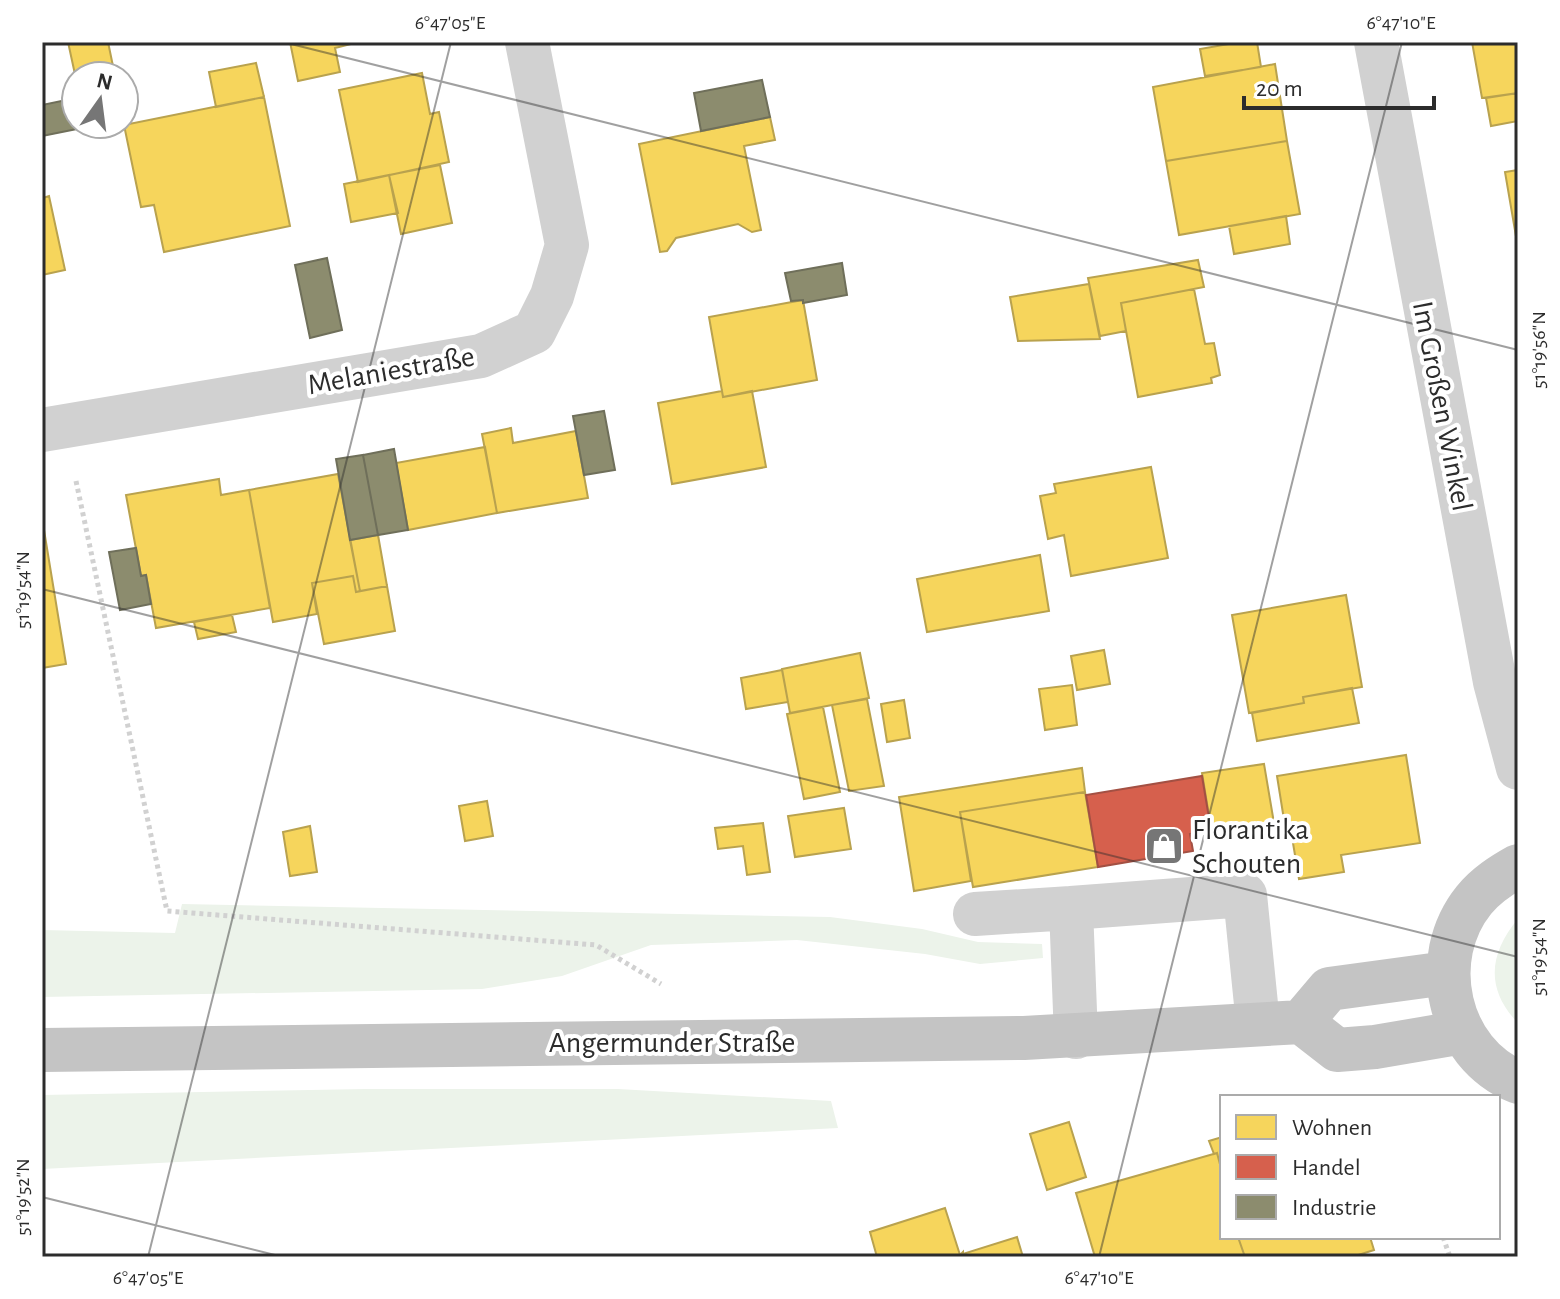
<svg xmlns="http://www.w3.org/2000/svg" width="1560" height="1299" font-family="'Alegreya Sans',sans-serif">
  <rect width="100%" height="100%" fill="#fff"/>
  <path fill="#ecf3ea" d="M182,904L830,917L922,929L978,942L1042,944L1043,958L980,964L925,954L797,940L651,945L562,976L482,989L42,997V930L175,933Z
    M1518,919V1023C1485,989 1489,953 1518,919Z
    M366,1089H618L831,1101L838,1128L42,1169V1095Z"/>
  <path fill="#f6d55c" stroke="#b9a24e" stroke-width="2" d="M68,42H108L114,71L76,76V79Z
    M290,42H351V44L335,48L340,72L298,81Z
    M1240,42H1257L1261,67L1205,76L1200,49Z
    M1472,42H1518V93L1482,98Z
    M256,63L264,97L216,107L209,72Z
    M1275,64L1287,141L1166,161L1153,87Z
    M422,73L430,114L439,112L449,162L358,182L339,90Z
    M1518,93V121L1491,126L1486,98Z
    M264,97L290,226L164,252L154,205L141,207L124,125Z
    M770,117L775,140L744,146L761,230L752,232L738,224L676,238L667,251L660,252L639,144Z
    M1287,141L1300,214L1179,235L1166,161Z
    M440,165L452,223L401,234L389,175Z
    M1518,170V248L1505,172Z
    M389,175L398,213L351,222L344,184Z
    M42,193L43,198L49,196L65,270L42,275Z
    M1286,216L1290,244L1234,254L1229,226Z
    M1198,260L1204,287L1121,303L1126,331L1100,336L1088,278Z
    M1089,284L1100,339L1018,341L1010,297Z
    M1194,289L1205,344L1214,343L1220,375L1211,378L1212,383L1138,397L1121,303Z
    M803,300L817,380L723,397L709,317Z
    M722,391L723,397L752,391L766,467L672,484L658,403Z
    M511,428L513,443L576,431L588,498L497,513L482,434Z
    M485,447L497,513L408,530L396,463Z
    M1151,467L1168,558L1071,576L1064,535L1048,539L1040,496L1056,493L1054,484Z
    M338,474L360,591L356,592L353,576L312,583L317,614L273,622L249,490Z
    M219,479L221,495L249,490L270,608L156,628L146,575L141,576L126,495Z
    M44,530L66,664L42,668V531Z
    M378,535L387,586L360,591L350,540Z
    M1040,555L1049,611L927,632L917,579Z
    M353,576L356,592L387,586L395,631L324,644L312,583Z
    M1346,595L1362,687L1303,697L1304,703L1249,713L1232,615Z
    M232,615L236,632L198,639L194,622Z
    M1104,650L1110,684L1077,690L1071,656Z
    M860,653L869,698L790,713L782,669Z
    M782,670L788,702L746,709L741,678Z
    M1072,685L1077,725L1045,730L1039,689Z
    M1352,688L1359,723L1257,741L1252,713L1304,703L1303,697Z
    M867,699L884,786L849,791L832,705Z
    M904,700L910,738L887,742L881,704Z
    M823,707L840,792L804,799L787,714Z
    M1406,755L1420,843L1341,855L1344,872L1299,879L1290,825L1285,826L1277,776Z
    M1264,764L1274,823L1212,834L1202,773Z
    M1082,768L1085,792L960,812L971,881L914,891L899,797Z
    M1085,792L1098,867L973,887L960,812Z
    M487,801L493,836L465,841L459,806Z
    M844,808L851,849L795,857L788,816Z
    M763,823L770,872L747,875L743,846L718,849L715,828Z
    M310,826L317,872L290,876L283,832Z
    M1069,1122L1086,1177L1047,1190L1030,1134Z
    M1222,1137V1172L1217,1153L1214,1154L1209,1141Z
    M1217,1153L1222,1172V1237H1238L1245,1257H1095L1076,1193Z
    M945,1208L960,1255L877,1257L870,1232Z
    M1017,1237L1023,1257H954L960,1255L963,1252V1254Z
    M1238,1237H1370L1374,1250L1352,1257H1245Z"/>
  <path fill="#d6604d" stroke="#a35043" stroke-width="2" d="M1202,776L1211,830L1190,834L1193,851L1098,867L1086,795Z"/>
  <path fill="#8c8c6e" stroke="#6f6f5a" stroke-width="2" d="M762,80L770,117L701,131L694,93Z
    M76,98V124H86L87,127L42,136V105Z
    M327,258L342,330L310,338L295,265Z
    M842,263L847,295L803,303V300L791,301L785,273Z
    M604,411L615,470L584,475L573,416Z
    M394,449L408,530L378,535L363,455Z
    M363,455L378,535L350,540L336,459Z
    M136,548L141,576L146,575L151,604L120,610L109,552Z"/>
  <g fill="none" stroke-linecap="round" stroke-linejoin="round">
    <path stroke="#d1d1d1" stroke-width="5" stroke-dasharray="4 4" stroke-linecap="butt" d="M76,481L167,911L596,945L661,984
      M1443,1237L1450,1257"/>
    <path stroke="#d1d1d1" stroke-width="44" d="M1376,42L1495,682L1518,768
      M42,430L481,356L534,332L552,296L567,245L527,42
      M975,914L1071,908
      M1076,1037L1071,908L1245,895L1258,1024"/>
    <path stroke="#c4c4c4" stroke-width="44" d="M1518,866C1502,875 1486,885 1474,900C1427,958 1447,1053 1518,1082
      M1301,1022L1329,989L1447,973
      M42,1050L1024,1038L1301,1022L1337,1050L1375,1047L1463,1032"/>
  </g>
  <path fill="none" stroke="#2c2c2c" stroke-width="2" stroke-opacity="0.45" d="M283,42L1518,350M42,589L1518,957M42,1197L283,1257M148,1257L451,42M1099,1257L1402,42"/>
  <defs>
    <symbol id="shop-square" viewBox="-11 -11 22 22"><rect x="-9" y="-9" width="18" height="18" rx="4" fill="#767676" stroke="#fff"/><path d="M-5-2.5h2.3a2.7 3.5 0 0 1 5.4 0H5L5.5 6h-11ZM-1.5-2.5h3a1.5 2.3 0 0 0-3 0Z" fill="#fff"/></symbol>
  </defs>
  <g fill-rule="evenodd">
    <use href="#shop-square" x="1142" y="824" width="44" height="44"/>
  </g>
  <g text-anchor="middle" stroke-width="8" stroke-linejoin="round" paint-order="stroke">
    <g font-size="30" fill="#2c2c2c" stroke="#fff">
      <text transform="translate(391 370) rotate(-10)" y="10">Melaniestraße</text>
      <text transform="translate(1443 406) rotate(79)" y="10">Im Großen Winkel</text>
      <text x="672" y="1052">Angermunder Straße</text>
    </g>
    <g font-size="30" fill="#2c2c2c" stroke="#fff" text-anchor="start">
      <text x="1192" y="839">Florantika<tspan x="1192" dy="34">Schouten</tspan></text>
    </g>
  </g>
  <rect width="1560" height="1299" fill="none" stroke="#ffffff" stroke-width="88"/>
  <rect x="1220" y="1095" width="280" height="144" fill="#ffffff" stroke="#ababab" stroke-width="2"/>
  <rect x="1236" y="1115" width="40" height="24" fill="#f6d55c" stroke="#ababab" stroke-width="2"/>
  <text x="1292" y="1135" font-size="24" fill="#2c2c2c">Wohnen</text>
  <rect x="1236" y="1155" width="40" height="24" fill="#d6604d" stroke="#ababab" stroke-width="2"/>
  <text x="1292" y="1175" font-size="24" fill="#2c2c2c">Handel</text>
  <rect x="1236" y="1195" width="40" height="24" fill="#8c8c6e" stroke="#ababab" stroke-width="2"/>
  <text x="1292" y="1215" font-size="24" fill="#2c2c2c">Industrie</text>
  <g transform="translate(100 100) rotate(14)"><circle r="38" fill="#ffffff" stroke="#ababab" stroke-width="2"/>
  <path d="M0-6L14 30L0 20L-14 30Z" fill="#767676"/>
  <text y="-12" font-size="22" font-weight="bold" text-anchor="middle" fill="#2c2c2c">N</text>
  </g>
  <path d="M1244 96v12h190v-12" fill="none" stroke="#2c2c2c" stroke-width="4"/>
  <text x="1256" y="96" font-size="24" fill="#2c2c2c" stroke="#ffffff" stroke-width="6" paint-order="stroke">20 m</text>
  <rect x="44" y="44" width="1472" height="1211" fill="none" stroke="#2c2c2c" stroke-width="3"/>
  <g font-size="20" text-anchor="middle" fill="#2c2c2c">
    <text x="450" y="29">6°47'05"E</text>
    <text x="1401" y="29">6°47'10"E</text>
    <text transform="translate(1538 350) rotate(-90)" y="7">51°19'56"N</text>
    <text transform="translate(22 590) rotate(-90)" y="7">51°19'54"N</text>
    <text transform="translate(1538 957) rotate(-90)" y="7">51°19'54"N</text>
    <text transform="translate(22 1197) rotate(-90)" y="7">51°19'52"N</text>
    <text x="148" y="1284">6°47'05"E</text>
    <text x="1099" y="1284">6°47'10"E</text>
  </g>
</svg>
